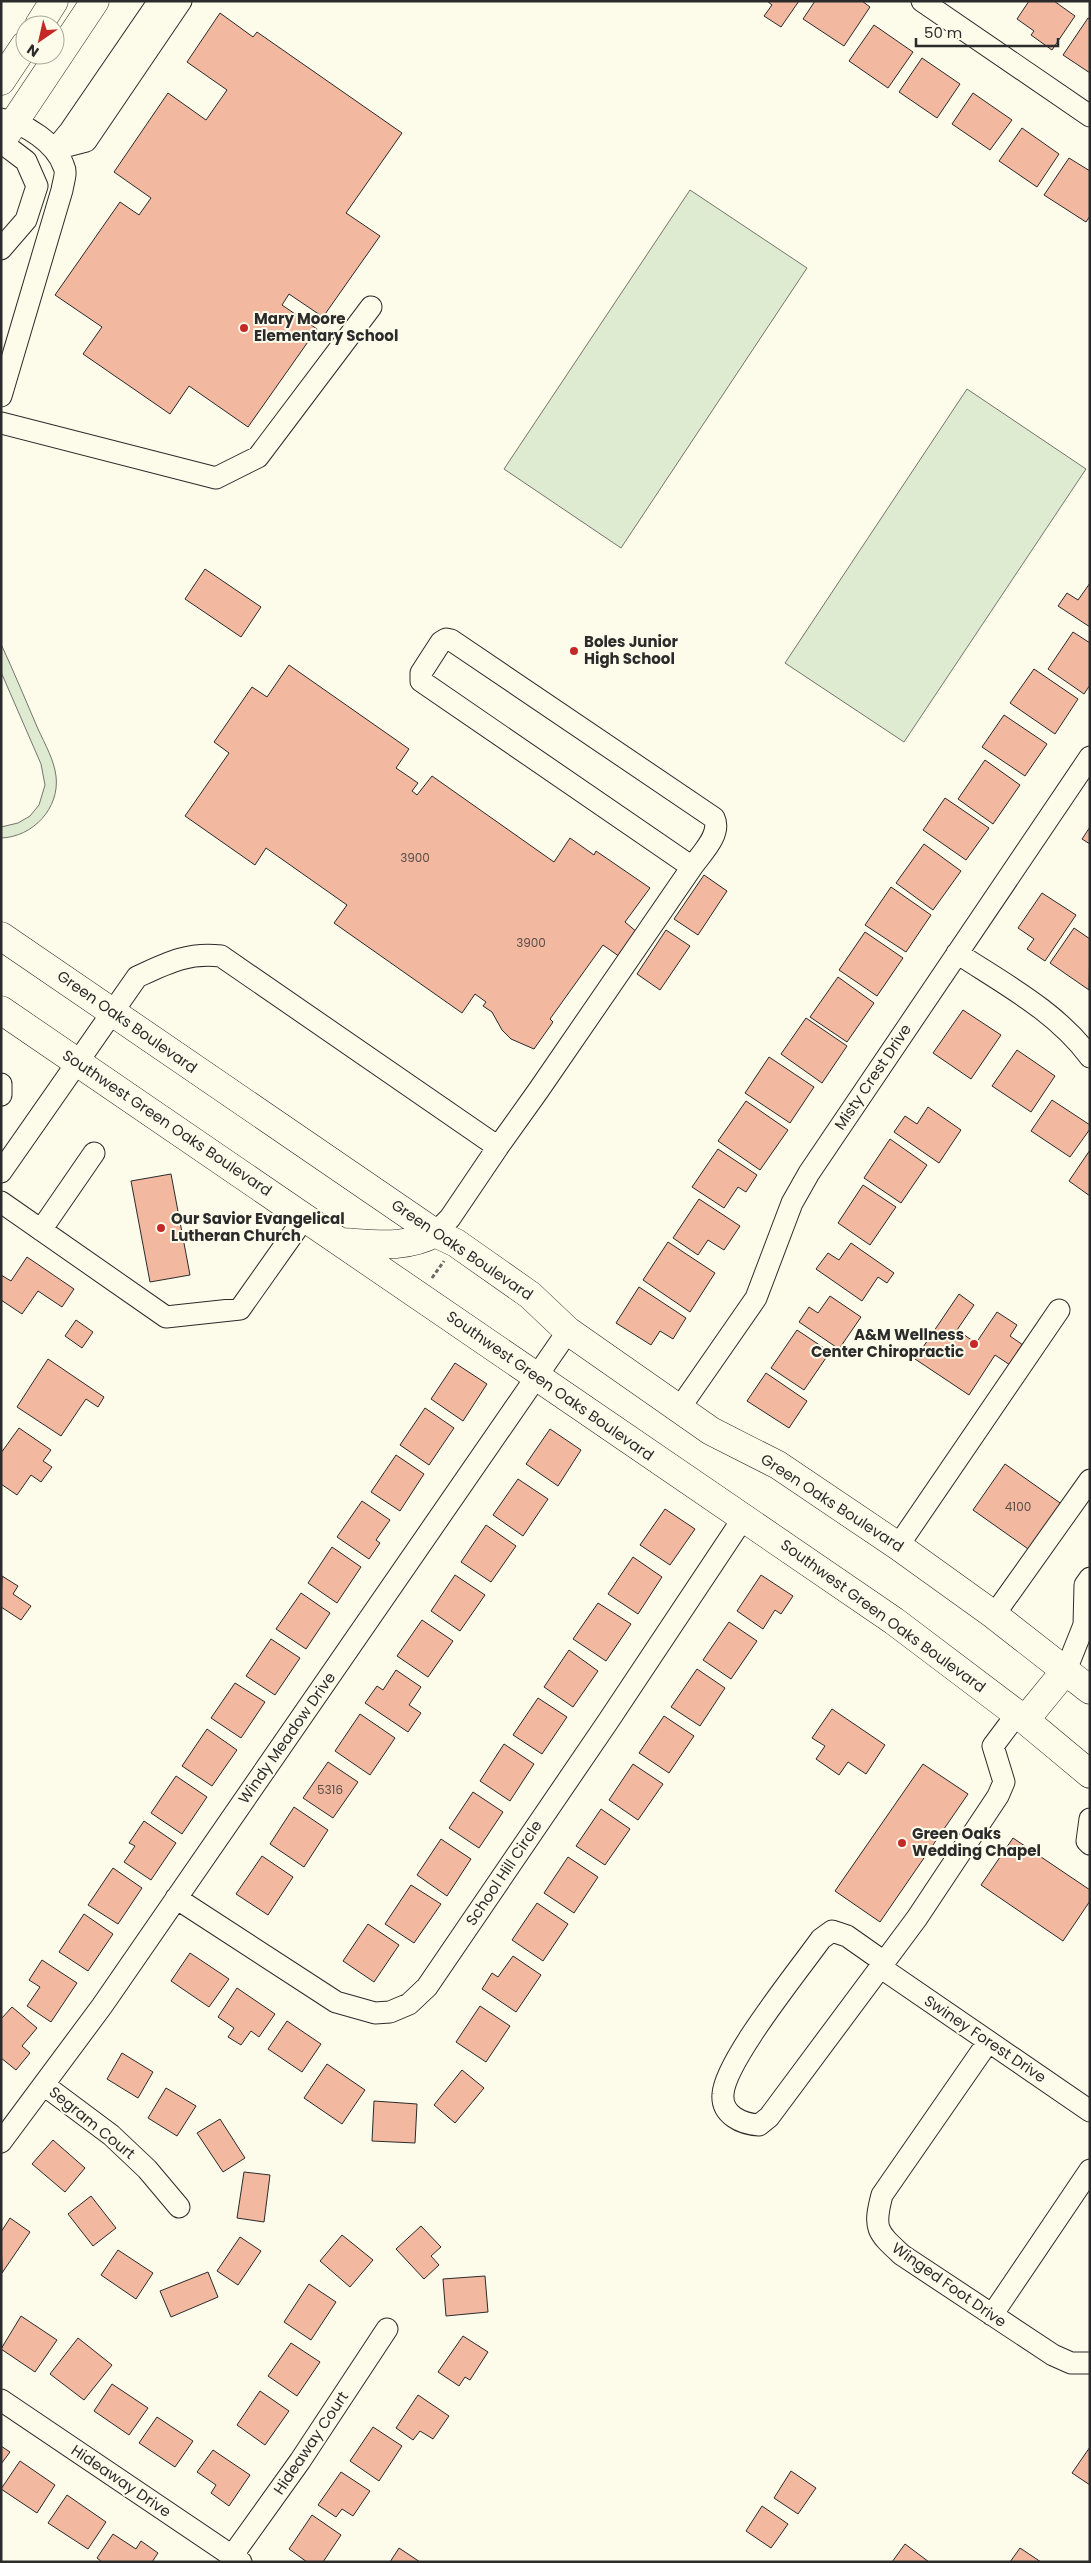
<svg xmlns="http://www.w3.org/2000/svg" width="1091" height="2563" font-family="Poppins,sans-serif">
  <rect width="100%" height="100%" fill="#fdfbea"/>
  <path fill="#deebd1" stroke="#74746e" d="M690,190L807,268L621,548L504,469Z
    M967,389L1086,469L904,742L785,663Z
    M1,644C14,672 26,701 38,729C45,744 54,760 56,776C60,808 33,837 1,838V827L18,823L30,816L39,805L45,785L41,764L1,672Z"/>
  <path fill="#f2b8a0" stroke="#2b2b2b" d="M767,1H799L781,27L764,16L772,5Z
    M815,1H862L870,7L844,46L803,19Z
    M1029,1H1054L1075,16L1052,50L1031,35L1034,31L1017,19Z
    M220,13L253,37L257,32L402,133L346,213L380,236L323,317L289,294L282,305L317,329L248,427L189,386L170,414L83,354L102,327L55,295L120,202L139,215L151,198L114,172L168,93L206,120L227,90L187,62Z
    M1088,18L1090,19V73L1063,55Z
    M874,25L913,52L888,88L849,61Z
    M922,58L960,84L937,118L899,92Z
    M973,93L1012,120L990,150L952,124Z
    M1022,128L1059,154L1037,187L999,161Z
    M1069,158L1090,171V216L1086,222L1044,195Z
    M205,569L261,607L241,637L185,599Z
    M1090,583V627L1058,606L1067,593L1078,600Z
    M1073,632L1090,643V685L1084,694L1048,669Z
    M289,665L409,749L396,768L418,783L412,791L417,795L432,776L554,862L570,838L594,855L596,851L650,888L625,922L638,933L620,957L603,945L550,1019L553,1022L534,1049L511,1039L502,1030L492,1012L483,1006L486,1002L475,994L462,1013L334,923L347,905L266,848L255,865L185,816L229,753L214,742L252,687L267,697Z
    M1034,669L1078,699L1055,734L1010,703Z
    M1004,715L1047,744L1025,776L982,747Z
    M985,760L1020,785L993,824L958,799Z
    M945,798L989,828L966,860L923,830Z
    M1090,827V844L1082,839Z
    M924,844L961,871L933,910L896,883Z
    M704,875L727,891L698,935L674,919Z
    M891,887L931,915L906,952L865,925Z
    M1042,893L1076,915L1045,961L1027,949L1034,939L1018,928Z
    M1074,928L1090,939L1089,990L1050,963Z
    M666,930L690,946L660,990L637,974Z
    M865,932L903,958L877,996L839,970Z
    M838,977L874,1003L847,1042L810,1017Z
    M963,1010L1001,1035L971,1079L933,1053Z
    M806,1018L847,1046L822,1083L781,1054Z
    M1017,1050L1055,1076L1031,1112L992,1086Z
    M769,1057L814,1087L790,1123L745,1093Z
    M1052,1100L1090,1125V1129L1070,1157L1031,1131Z
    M746,1101L788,1130L760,1170L718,1141Z
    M928,1107L961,1130L939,1163L894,1132L905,1116L917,1124Z
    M890,1139L927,1165L901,1203L864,1178Z
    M718,1149L757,1175L746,1192L738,1187L724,1208L692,1187Z
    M1090,1150V1196L1069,1181Z
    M171,1174L190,1275L150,1282L131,1181Z
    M863,1185L896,1207L870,1245L838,1223Z
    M699,1199L740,1226L724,1250L708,1240L698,1255L673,1238Z
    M668,1242L715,1273L690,1312L643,1280Z
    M851,1243L894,1273L887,1283L878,1277L862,1301L816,1269L828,1253L839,1260Z
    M27,1257L74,1289L62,1307L38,1291L22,1314L1,1300V1275L11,1281Z
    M639,1287L686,1318L673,1339L660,1331L651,1345L616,1323Z
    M959,1294L974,1305L957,1330L976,1343L997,1312L1017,1325L1010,1336L1023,1345L1010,1365L995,1355L969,1395L915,1359Z
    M830,1296L861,1317L839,1349L799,1322L809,1307L818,1313Z
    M76,1320L93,1332L82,1348L65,1336Z
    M797,1330L830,1352L804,1390L771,1368Z
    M48,1359L104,1397L98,1407L86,1399L61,1436L17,1407Z
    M455,1363L487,1384L463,1421L431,1399Z
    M766,1373L807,1401L789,1428L747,1401Z
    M425,1408L454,1428L429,1465L400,1445Z
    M19,1428L51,1450L43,1461L52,1467L41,1482L31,1475L17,1495L1,1484V1453Z
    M550,1429L581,1450L558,1486L526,1464Z
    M396,1455L424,1474L400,1511L371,1492Z
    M1005,1464L1063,1505L1031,1551L973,1510Z
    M518,1479L548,1499L523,1536L493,1515Z
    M362,1501L390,1520L376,1540L380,1543L369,1559L337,1537Z
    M665,1509L695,1529L670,1565L640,1545Z
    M486,1525L516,1546L491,1582L461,1562Z
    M332,1547L361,1567L337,1603L308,1583Z
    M633,1557L662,1577L638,1614L608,1594Z
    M455,1575L485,1595L460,1631L431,1611Z
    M761,1575L793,1596L781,1614L775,1610L763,1629L737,1611Z
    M2,1576L18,1586L13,1594L31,1606L21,1620L1,1607Z
    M301,1593L330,1613L306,1649L276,1629Z
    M598,1603L631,1624L606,1661L573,1639Z
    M422,1620L453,1641L428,1677L397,1656Z
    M729,1622L757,1641L731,1679L703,1660Z
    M271,1639L300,1658L275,1695L246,1676Z
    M569,1650L598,1671L573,1707L544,1687Z
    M697,1669L725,1688L700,1726L671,1707Z
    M396,1670L421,1687L409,1705L421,1713L408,1732L365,1703L377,1686L383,1690Z
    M235,1683L265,1702L241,1738L211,1718Z
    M538,1698L567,1717L542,1754L513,1735Z
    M832,1709L885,1745L866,1774L848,1762L839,1775L816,1759L825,1746L812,1738Z
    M360,1714L395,1738L370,1775L335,1751Z
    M664,1716L694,1736L669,1773L639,1753Z
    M207,1729L237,1750L212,1786L182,1766Z
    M504,1744L534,1764L510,1801L480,1781Z
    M328,1762L358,1782L333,1818L303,1798Z
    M633,1764L663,1784L638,1820L609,1800Z
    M923,1764L968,1794L880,1922L835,1891Z
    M176,1776L207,1797L182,1834L151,1813Z
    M473,1792L503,1812L479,1848L449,1828Z
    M294,1807L328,1830L304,1867L270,1844Z
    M601,1809L630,1829L605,1865L576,1846Z
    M144,1821L176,1843L151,1880L124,1862L135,1846L129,1843Z
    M1013,1838L1090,1890V1901L1063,1941L981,1885Z
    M441,1839L471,1859L447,1896L417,1875Z
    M262,1856L293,1877L268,1915L236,1894Z
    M568,1857L598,1877L574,1913L544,1893Z
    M113,1868L142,1888L118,1924L88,1905Z
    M411,1885L441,1904L414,1943L385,1924Z
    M537,1903L568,1924L543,1961L512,1940Z
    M84,1914L113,1934L88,1971L59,1952Z
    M368,1924L399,1945L374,1982L343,1961Z
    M190,1953L229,1979L209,2007L171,1981Z
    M513,1956L541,1975L516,2012L482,1989L492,1973L498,1977Z
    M42,1960L77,1983L51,2022L27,2006L40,1987L29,1980Z
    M237,1988L275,2014L259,2037L251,2031L241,2045L228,2037L234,2028L218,2017Z
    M480,2006L510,2026L486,2062L456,2042Z
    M12,2007L37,2028L22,2046L30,2053L16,2070L1,2058V2019Z
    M287,2021L321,2044L302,2072L268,2049Z
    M122,2053L153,2072L138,2098L107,2079Z
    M327,2064L365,2090L342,2124L304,2098Z
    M462,2070L484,2088L455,2123L434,2105Z
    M166,2088L196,2106L177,2136L148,2118Z
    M374,2101L417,2104L415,2143L372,2141Z
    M220,2119L245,2158L223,2172L197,2133Z
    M53,2140L85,2168L65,2192L32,2164Z
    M244,2172L270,2175L264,2222L237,2218Z
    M91,2196L116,2228L93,2246L68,2214Z
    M10,2218L30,2232L2,2273L1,2232Z
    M421,2226L441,2247L431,2256L439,2265L424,2279L396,2249Z
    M342,2235L373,2260L350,2287L320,2261Z
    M240,2237L261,2251L238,2285L217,2271Z
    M118,2250L153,2273L136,2299L101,2275Z
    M208,2272L218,2297L171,2317L160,2291Z
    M485,2276L488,2312L446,2316L443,2279Z
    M309,2284L336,2302L311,2340L284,2322Z
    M21,2316L57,2340L35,2372L1,2349Z
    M463,2336L488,2352L470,2380L465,2377L459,2386L438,2372Z
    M78,2338L112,2365L84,2400L50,2374Z
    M291,2343L320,2362L297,2396L268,2376Z
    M112,2384L148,2408L129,2435L94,2411Z
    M260,2391L289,2411L265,2445L237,2425Z
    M418,2395L449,2416L433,2439L420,2431L413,2440L396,2428Z
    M157,2417L193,2441L175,2467L139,2443Z
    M373,2427L402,2446L379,2481L350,2461Z
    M1,2446L10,2452L1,2464Z
    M1090,2447V2485L1072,2473Z
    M213,2450L250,2475L229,2506L211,2493L216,2485L197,2472Z
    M20,2461L55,2485L37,2513L1,2489Z
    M791,2471L816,2488L798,2514L774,2498Z
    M341,2472L370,2491L353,2516L342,2509L336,2517L318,2505Z
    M67,2495L106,2522L88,2549L48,2523Z
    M762,2506L788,2524L771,2548L746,2531Z
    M312,2515L341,2535L323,2562H307L289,2549Z
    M113,2534L136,2549L141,2541L158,2553L152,2562H102L97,2558Z
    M905,2544L929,2562H892Z
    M399,2548L420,2562H390Z
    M1020,2548L1041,2562H1010Z"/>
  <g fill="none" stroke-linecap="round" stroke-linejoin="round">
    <defs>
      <path id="minor" d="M922,1L1090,116
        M1,119C25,123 56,143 64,167C67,173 63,183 62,190L1,396
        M1,142L26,161L37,186L26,220L1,249
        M55,149L86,141L181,1
        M55,149L70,131L159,1
        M1,423L216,478L258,457L371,307
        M957,953C1004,984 1056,1011 1090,1057
        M1,1084V1095
        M498,1147L538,1091L692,867C701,854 722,834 714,818L451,640L446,639L441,642L421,673V681L692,867
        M1,1172L137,977C167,963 188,952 221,956L498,1147L450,1218L435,1233
        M1,1202L166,1317L240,1309L305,1217
        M41,1230L94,1153
        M679,1409L756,1298L792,1203L809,1173L1090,757
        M898,1546L1059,1310
        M994,1615L1090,1480
        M1066,1670L1084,1625L1085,1585L1090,1578
        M1090,1819L1087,1841L1090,1844
        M176,1898L336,2002L375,2013L390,2012L409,2004L427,1987L609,1720L744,1517
        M884,1962L847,1936L832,1931L821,1939C799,1970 725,2061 723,2094C721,2115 742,2124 759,2125L769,2117L917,1918L998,1796L1004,1782L993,1746L1017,1714
        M880,1967L1090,2111
        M988,2042L882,2195C873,2229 877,2232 902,2255L1053,2355L1071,2363H1090
        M44,2085L111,2135L147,2169L179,2207
        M1,2142L102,2006L568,1331
        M992,2315L1090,2170
        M1,2400L241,2562
        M232,2556L300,2461L387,2329"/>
      <path id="major" d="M39,25L54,1
        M1,81L25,45
        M1,142L95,1
        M1,936L435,1233L456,1243L530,1295L568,1331L711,1431L778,1465L898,1546L994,1615L1090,1690
        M1,1010L894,1621L1025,1720L1090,1774
        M342,1242C375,1244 406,1249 435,1233
        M1025,1720L1066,1670"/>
    </defs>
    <use href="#minor" stroke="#2b2b2b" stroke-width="23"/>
    <use href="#major" stroke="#2b2b2b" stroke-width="29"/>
    <path stroke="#6a6964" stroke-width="3" stroke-dasharray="4 2.5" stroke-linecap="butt" d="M432,1278L444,1261"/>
    <use href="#minor" stroke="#fdfbea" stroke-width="21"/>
    <use href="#major" stroke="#fdfbea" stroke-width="28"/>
  </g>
  <g fill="#c62828" stroke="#fdfbea" stroke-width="2">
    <circle cx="244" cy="328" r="5"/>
    <circle cx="574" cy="651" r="5"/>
    <circle cx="161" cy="1228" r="5"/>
    <circle cx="974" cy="1344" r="5"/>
    <circle cx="902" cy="1843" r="5"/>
  </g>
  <g text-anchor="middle" stroke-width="4" stroke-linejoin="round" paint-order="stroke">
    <g font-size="12" fill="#5d4e48">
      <text x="415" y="862">3900</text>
      <text x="531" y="947">3900</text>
      <text x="1018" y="1511">4100</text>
      <text x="330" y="1794">5316</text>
    </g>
    <g font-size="15" font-weight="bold" fill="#2b2b2b" stroke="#fdfbea" text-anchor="start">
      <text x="254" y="324">Mary Moore<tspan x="254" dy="17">Elementary School</tspan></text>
      <text x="584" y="647">Boles Junior<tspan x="584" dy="17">High School</tspan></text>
      <text x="171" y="1224">Our Savior Evangelical<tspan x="171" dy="17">Lutheran Church</tspan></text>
      <text x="964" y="1340" text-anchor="end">A&amp;M Wellness<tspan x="964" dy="17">Center Chiropractic</tspan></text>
      <text x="912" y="1839">Green Oaks<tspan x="912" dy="17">Wedding Chapel</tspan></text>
    </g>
    <g font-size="15" fill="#2b2b2b" stroke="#fdfbea">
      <text transform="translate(127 1022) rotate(35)" y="5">Green Oaks Boulevard</text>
      <text transform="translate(873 1077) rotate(-56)" y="5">Misty Crest Drive</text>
      <text transform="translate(167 1123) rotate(34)" y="5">Southwest Green Oaks Boulevard</text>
      <text transform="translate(462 1250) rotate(34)" y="5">Green Oaks Boulevard</text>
      <text transform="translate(550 1386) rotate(35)" y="5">Southwest Green Oaks Boulevard</text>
      <text transform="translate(832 1503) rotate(33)" y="5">Green Oaks Boulevard</text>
      <text transform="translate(883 1616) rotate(36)" y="5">Southwest Green Oaks Boulevard</text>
      <text transform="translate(287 1738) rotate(-55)" y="5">Windy Meadow Drive</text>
      <text transform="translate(504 1873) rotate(-56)" y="5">School Hill Circle</text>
      <text transform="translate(985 2039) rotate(34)" y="5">Swiney Forest Drive</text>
      <text transform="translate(92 2123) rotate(39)" y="5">Segram Court</text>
      <text transform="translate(949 2285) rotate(35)" y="5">Winged Foot Drive</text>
      <text transform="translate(311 2443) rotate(-56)" y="5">Hideaway Court</text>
      <text transform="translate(121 2481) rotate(34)" y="5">Hideaway Drive</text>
    </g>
  </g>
  <rect width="1091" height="2563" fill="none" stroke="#2b2b2b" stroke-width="5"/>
  <g transform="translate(40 40) rotate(214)"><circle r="24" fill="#fdfbea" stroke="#a9a89e"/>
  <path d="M0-4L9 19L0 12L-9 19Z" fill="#c62828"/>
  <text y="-8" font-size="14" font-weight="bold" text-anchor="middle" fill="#2b2b2b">N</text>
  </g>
  <path d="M916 38v8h142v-8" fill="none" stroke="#2b2b2b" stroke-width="2.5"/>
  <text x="924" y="38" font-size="15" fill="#2b2b2b" stroke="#fdfbea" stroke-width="4" paint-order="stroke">50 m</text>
</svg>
